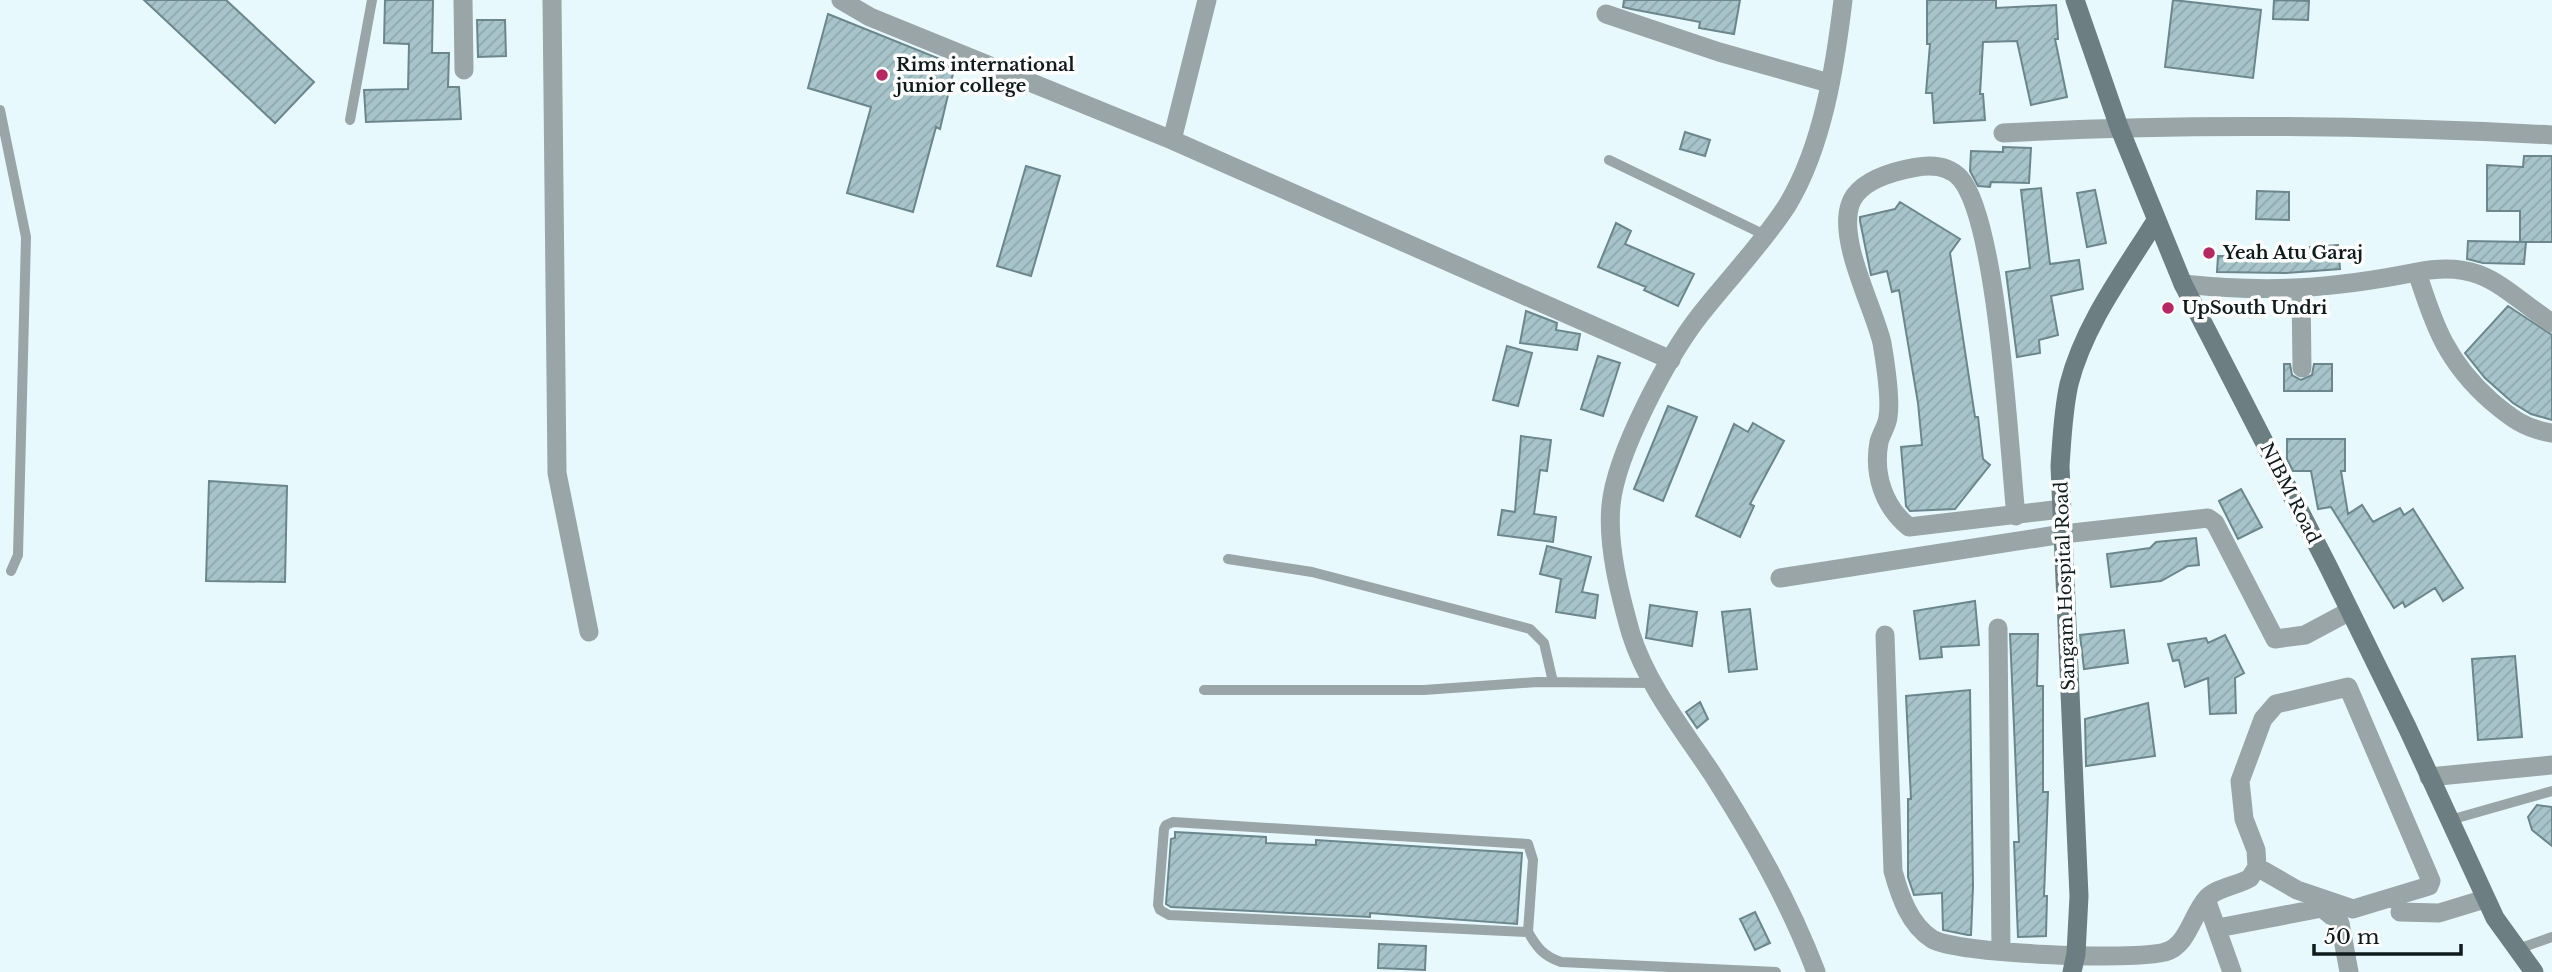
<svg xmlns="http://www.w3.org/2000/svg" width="2552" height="972" font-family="'Libre Baskerville',serif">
  <defs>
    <pattern id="building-hatch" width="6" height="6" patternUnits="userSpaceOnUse" patternTransform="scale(1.75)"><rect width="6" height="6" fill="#a7c4ca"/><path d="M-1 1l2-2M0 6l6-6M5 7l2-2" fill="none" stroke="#8fa8ad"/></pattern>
  </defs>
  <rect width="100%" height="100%" fill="#e7f9fd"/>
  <path fill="url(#building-hatch)" stroke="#6b868c" stroke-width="2" d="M144,0H226L314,82L275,123Z
    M385,0H433L432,53H449L448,87H459L461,119L366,122L364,90L408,89L409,44L384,43Z
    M1624,0H1740L1734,34L1699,28L1700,22L1631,9L1623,7Z
    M1927,0H1996V8L2056,5L2058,39H2055L2067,97L2031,105L2017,41L1983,42L1980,94H1983L1985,120L1934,123L1932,93H1926L1930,44H1927Z
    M2173,0L2261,10L2253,78L2165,67Z
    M2274,0L2309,1L2308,20L2273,19Z
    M828,14L955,65L940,129L936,127L913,212L847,193L871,107L808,88Z
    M477,20H505L506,56L478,57Z
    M1685,132L1710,140L1705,156L1680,149Z
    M2003,147L2031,148L2029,183L1991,182L1990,187L1978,186L1970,171L1971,151L2003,152Z
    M2524,156H2552V242H2520V211H2487V165L2523,167Z
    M1026,166L1060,176L1031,276L997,266Z
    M2041,188L2050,264L2079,260L2083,289L2051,296L2058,335L2039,340L2040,353L2017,357L2006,272L2030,268L2021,190Z
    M2095,190L2106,243L2087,247L2077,193Z
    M2257,191L2289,192V220L2256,219Z
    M1900,202L1960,239L1950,253L1975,417H1978L1983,459L1990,465L1955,509L1910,511L1906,506L1901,447L1922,445L1918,403L1899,290L1892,292L1887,271L1871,275L1860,221V217L1895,209Z
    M1616,223L1631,231L1625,244L1694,274L1678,306L1644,290L1646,287L1598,267Z
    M2468,241L2526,242L2524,264L2483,263L2467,259Z
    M2338,245L2340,269L2286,273L2217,272L2218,256L2311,257L2310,247Z
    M2508,306L2552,335V420L2531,414L2513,403L2485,378L2465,353Z
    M1526,311L1557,323L1556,330L1580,334L1577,350L1520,343Z
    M1507,346L1532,353L1518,406L1493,400Z
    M1598,356L1620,363L1603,416L1581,409Z
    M2284,364H2290L2292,375L2301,380L2312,375L2314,364H2332V391H2284Z
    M1668,406L1697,417L1663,501L1634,489Z
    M1753,423L1784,441L1750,504L1754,506L1740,537L1696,516L1734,424L1748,432Z
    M1521,436L1551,440L1547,471L1540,470L1534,514L1556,517L1553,542L1498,535L1502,510L1515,512Z
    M2287,439H2345V471H2341L2348,514L2362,505L2373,522L2400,508L2404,515L2413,509L2463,588L2443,601L2435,588L2405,607L2403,602L2394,608L2331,507L2318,509L2311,471H2293L2287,459Z
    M209,481L287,486L285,582L206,581Z
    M2241,489L2262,527L2238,539L2219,501Z
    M2196,538L2199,565L2188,566L2161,581L2111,587L2107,554L2150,548L2156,542Z
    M1547,546L1591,557L1582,592L1598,595L1595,618L1556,612L1561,579L1540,574Z
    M1975,601L1979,645L1941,647L1942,657L1920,659L1914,611Z
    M1650,605L1697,612L1692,646L1646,638Z
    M1750,609L1757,669L1729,672L1722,612Z
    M2124,630L2128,663L2084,669L2080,635Z
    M2010,634H2038L2037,686H2043V792H2048L2044,896H2047L2046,936L2018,937L2014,842H2019Z
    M2225,635L2244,673L2235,678L2236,713L2210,714L2208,678L2185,687L2179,660L2173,661L2168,644L2206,638L2208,643Z
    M2515,656L2522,737L2478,740L2472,659Z
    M1970,690L1973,886L1971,935H1968L1943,930L1942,893L1914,895L1908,877V799H1911L1906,696Z
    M1700,702L1708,719L1697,728L1686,712Z
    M2148,703L2155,756L2086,766L2085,719Z
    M2537,805L2552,807V846L2532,830L2528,817Z
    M1175,832L1266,837V843L1316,845V840L1522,853L1517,924L1370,913V917L1171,907L1166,904L1171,839L1175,838Z
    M1755,912L1770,943L1755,950L1740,919Z
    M1379,944L1426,946L1425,970L1378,968Z"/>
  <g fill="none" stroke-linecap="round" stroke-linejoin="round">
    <path stroke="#99a5a7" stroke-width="10" d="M0,110L26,237L18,555L11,571
      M350,120L372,0
      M1609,160L1765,235
      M1228,559L1312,572L1530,629L1544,643L1553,682
      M1204,690H1424L1537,682L1654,683
      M2450,820L2552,791
      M1528,932L1533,860L1528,844L1173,822L1166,825L1164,829L1158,905L1160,910L1169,915L1528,932C1537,948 1544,956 1561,962L1776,972
      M2515,950L2552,937"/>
    <path stroke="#99a5a7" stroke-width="19" d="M463,0L464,70
      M552,0L557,473L589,632
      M841,0L870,17L1172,140L1671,360
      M1606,14L1719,52L1829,83
      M2003,133C2186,123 2369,125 2552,135
      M1172,140L1207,0
      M2417,272C2484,259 2501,289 2552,323
      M2183,284C2270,293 2331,289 2417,272C2434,326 2447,362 2491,401C2511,418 2525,429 2552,433
      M2301,289L2302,368
      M2016,516C2009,450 1998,221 1960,178C1943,160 1917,166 1895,172C1878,177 1856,186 1850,205C1838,242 1874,308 1882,343C1885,361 1891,400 1888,417C1887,426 1881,434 1879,442C1873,475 1884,507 1909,527L2062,509
      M1780,578L2063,534L2208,518L2215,523L2275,639L2305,635L2350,611
      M1998,628L2001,951
      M1885,635L1893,871C1900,896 1909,924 1932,939C1958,954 2134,961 2165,952C2188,946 2192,914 2207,898C2218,887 2237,886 2250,878L2257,867L2256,850L2244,819L2240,781L2263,719L2276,704L2348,687L2431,881L2429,886L2353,909L2297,890L2257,867
      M2429,777L2552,765
      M2206,899L2232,972
      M2400,912L2439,913L2485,899
      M2218,928L2322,908L2340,923L2349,972"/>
    <path stroke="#99a5a7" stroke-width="19" d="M1816,972C1789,901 1753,838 1713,775C1684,731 1647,685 1631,634C1620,595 1607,546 1611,505C1616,453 1668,356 1700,315C1729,278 1763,243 1788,204C1823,145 1835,67 1843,0"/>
    <path stroke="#6c7e82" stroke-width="19" d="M2075,0L2119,127L2183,284L2328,566L2407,727L2495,918L2534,972
      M2072,972L2076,954L2079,896L2060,466C2062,438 2063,411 2069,384C2084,325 2123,273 2155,222"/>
  </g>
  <g fill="#b52963" stroke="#fff" stroke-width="2.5">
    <circle cx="882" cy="75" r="7"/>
    <circle cx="2209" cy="253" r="7"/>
    <circle cx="2168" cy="308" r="7"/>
  </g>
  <g text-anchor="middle" stroke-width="7" stroke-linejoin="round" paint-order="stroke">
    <g font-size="18" font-weight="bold" fill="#101b1d" stroke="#fff" text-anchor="start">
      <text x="896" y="71">Rims international<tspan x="896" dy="21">junior college</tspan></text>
      <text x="2223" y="259">Yeah Atu Garaj</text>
      <text x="2182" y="314">UpSouth Undri</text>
    </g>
    <g font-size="18" fill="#101b1d" stroke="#fff">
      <text transform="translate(2290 493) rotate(63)" y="6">NIBM Road</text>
      <text transform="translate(2065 586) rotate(-92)" y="6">Sangam Hospital Road</text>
    </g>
  </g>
  <path d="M2314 944v10h147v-10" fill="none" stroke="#101b1d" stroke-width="3.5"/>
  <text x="2324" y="944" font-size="21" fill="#101b1d" stroke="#ffffff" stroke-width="5" paint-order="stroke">50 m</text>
</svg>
